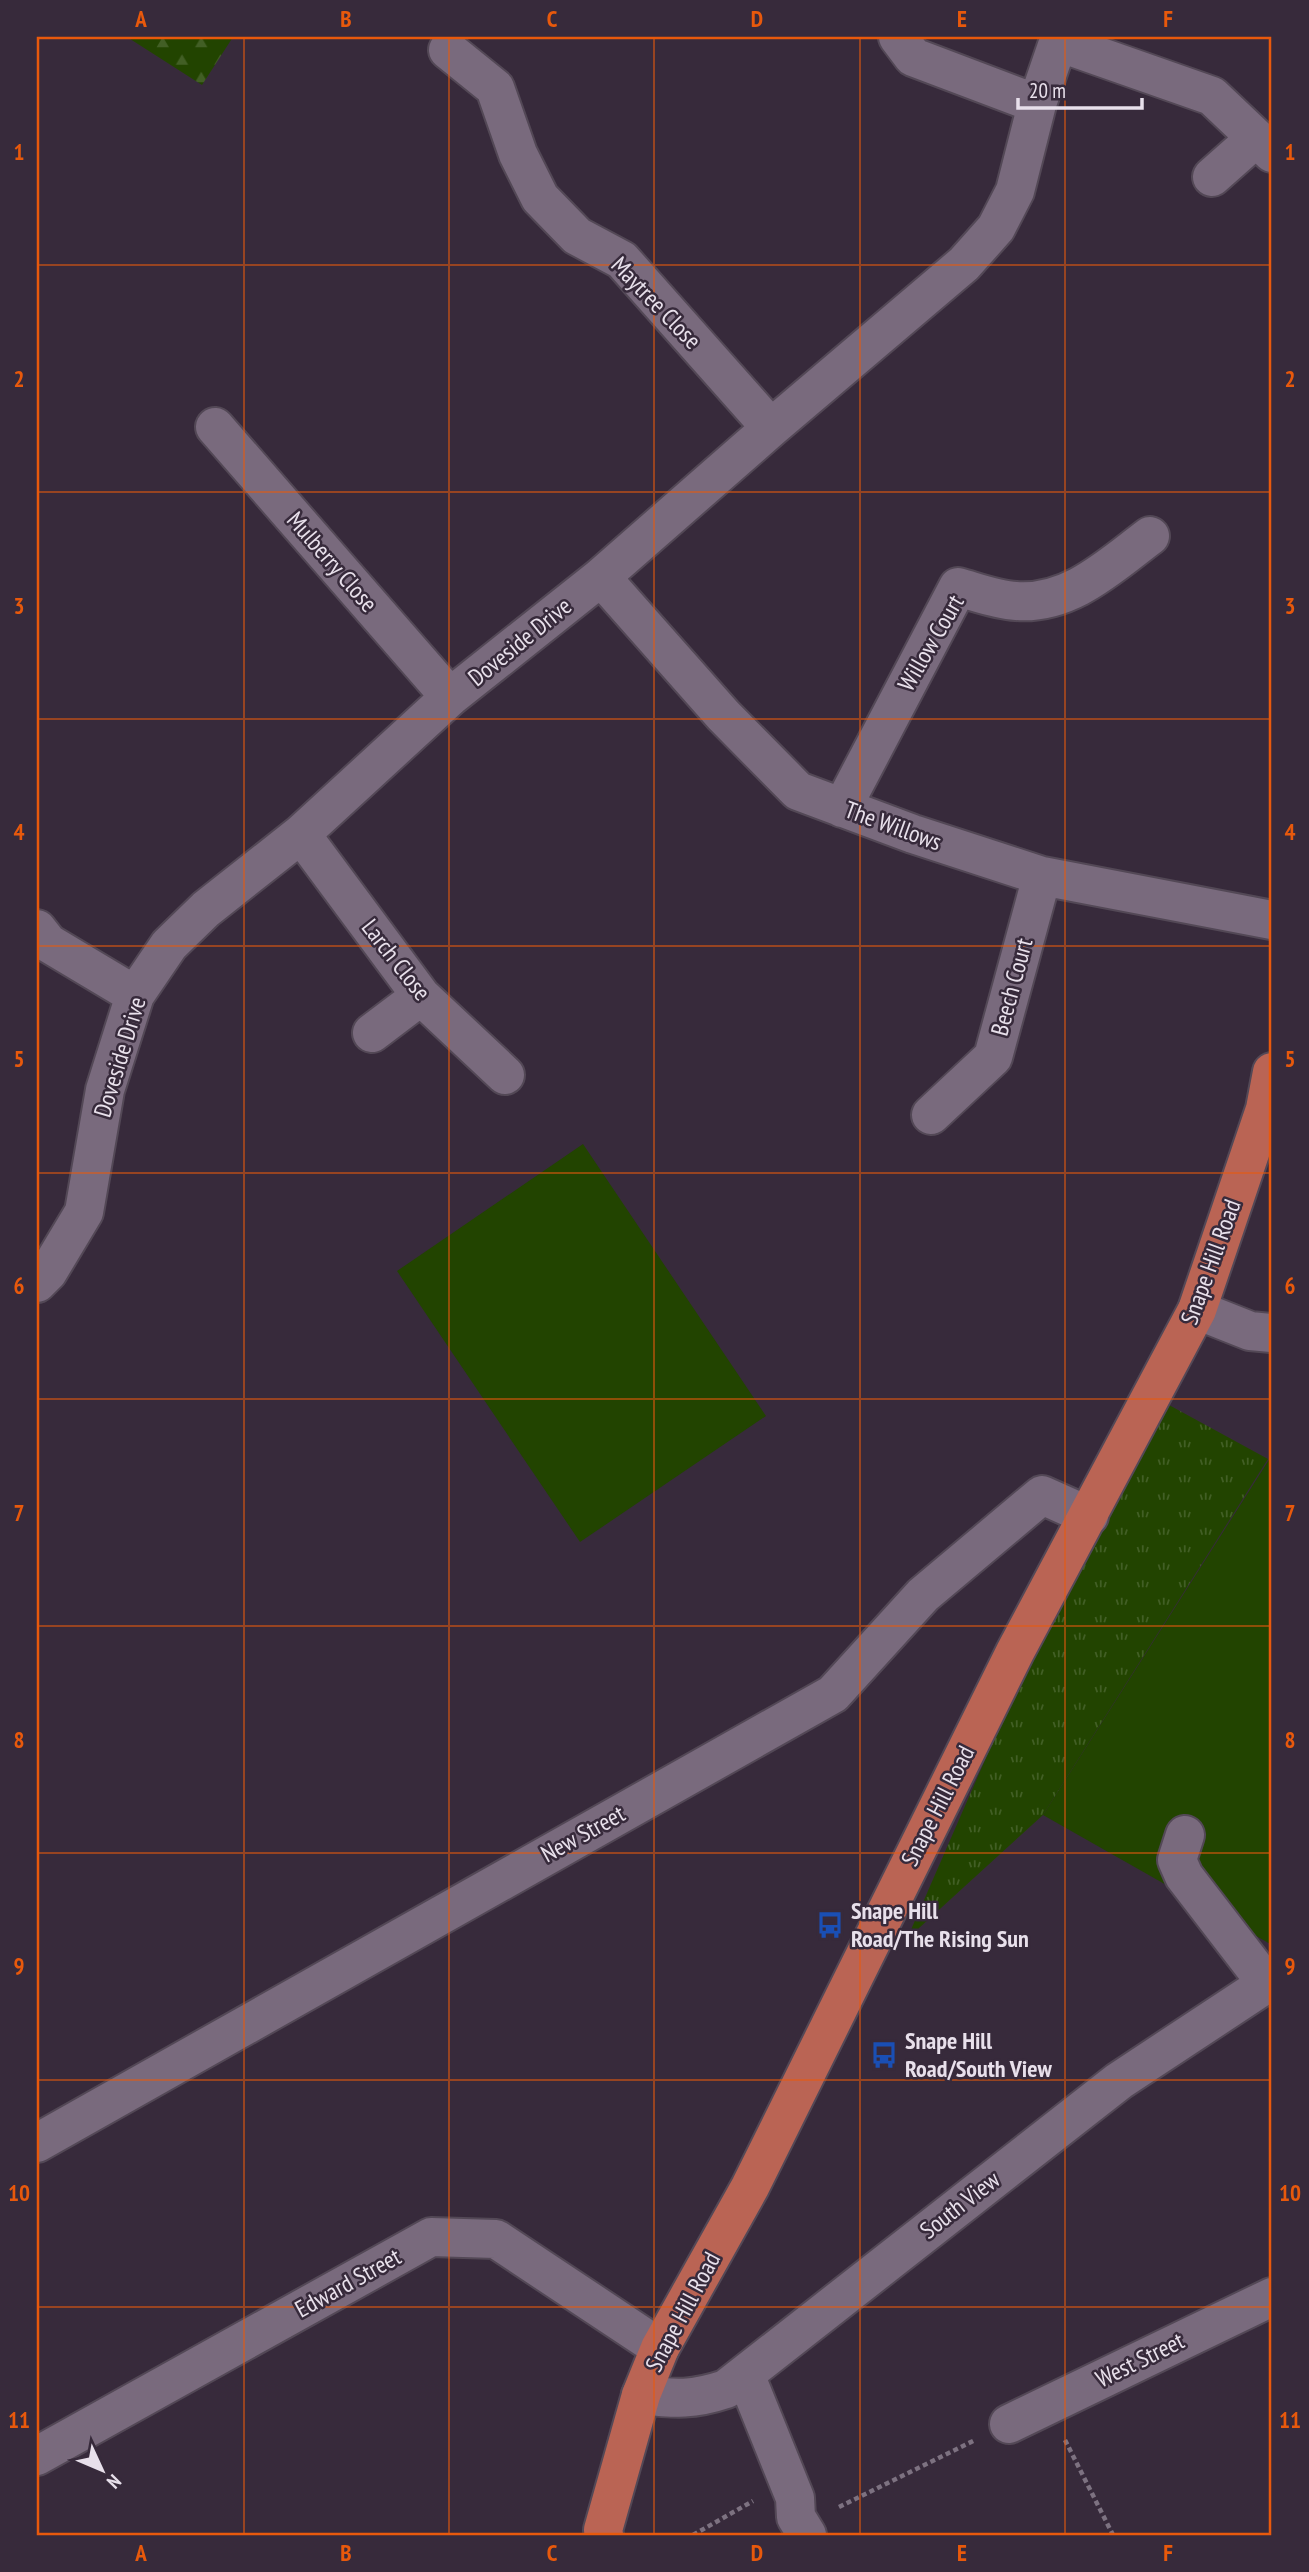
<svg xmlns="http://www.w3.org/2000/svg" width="1309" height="2572" font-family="'PT Sans Narrow',sans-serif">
  <defs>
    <pattern id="grass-tufts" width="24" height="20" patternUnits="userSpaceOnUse" patternTransform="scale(1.75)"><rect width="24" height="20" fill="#240"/><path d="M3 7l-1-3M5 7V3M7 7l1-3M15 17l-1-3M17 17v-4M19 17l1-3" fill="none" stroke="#425f25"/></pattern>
    <pattern id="forest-firs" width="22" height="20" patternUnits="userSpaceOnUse" patternTransform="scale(1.75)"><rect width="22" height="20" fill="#240"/><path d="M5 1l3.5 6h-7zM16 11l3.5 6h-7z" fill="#425f25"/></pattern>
  </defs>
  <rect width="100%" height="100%" fill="#372a3b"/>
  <path fill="url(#grass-tufts)" d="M1169,1405L1268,1459L1043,1815L907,1939L1012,1698Z"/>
  <path fill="url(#forest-firs)" d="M127,37H233L202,85Z"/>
  <path fill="#240" d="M583,1144L766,1416L580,1542L397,1271Z
    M1272,1455V1945L1043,1815Z"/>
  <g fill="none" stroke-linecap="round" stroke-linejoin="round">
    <defs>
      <path id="minor" d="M898,37L913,57L1037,104
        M1058,42L1212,96L1272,153
        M448,50L495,88L518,154L540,198L577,236L622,260L771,428
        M1212,177L1256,138
        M215,427L450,697
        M601,577L723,715L798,791L913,834L1042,876L1272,920
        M842,808L958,587C976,592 997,600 1016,601C1070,605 1110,566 1150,536
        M301,834L421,996L505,1075
        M37,929L48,943L135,995
        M372,1033L421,996
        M931,1115L993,1057L1042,876
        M37,1283L48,1272L84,1212L105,1090L135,995L169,945L206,909L301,834L450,697L601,577L771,428L964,264L996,228L1015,191L1037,104L1060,37
        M1197,1310L1250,1331L1272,1333
        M1185,1835L1177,1860L1184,1876L1267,1984
        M37,2143L833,1694L923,1595L1042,1495L1089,1516
        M745,2374L795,2498L796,2517L807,2535
        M641,2395C676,2399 693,2400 726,2389L1119,2081L1272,1980
        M1009,2424L1272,2297
        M37,2456L431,2237L496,2239L660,2348"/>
      <path id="major" d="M604,2535L603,2530L641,2395L660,2348L750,2187L1015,1652L1197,1310L1265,1109L1272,1072"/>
    </defs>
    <use href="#minor" stroke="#534856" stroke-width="42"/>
    <use href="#major" stroke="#534856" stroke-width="42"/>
    <path stroke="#7d7281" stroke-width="4.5" stroke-dasharray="5 3.5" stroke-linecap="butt" d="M1065,2440L1113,2535
      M839,2507L975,2440
      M693,2535L753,2501"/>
    <use href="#minor" stroke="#796a7d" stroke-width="38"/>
    <use href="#major" stroke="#ba6454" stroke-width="38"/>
  </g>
  <path fill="none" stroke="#e8590c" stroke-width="2" stroke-opacity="0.55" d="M244,37V2535M449,37V2535M654,37V2535M860,37V2535M1065,37V2535M37,265H1272M37,492H1272M37,719H1272M37,946H1272M37,1173H1272M37,1399H1272M37,1626H1272M37,1853H1272M37,2080H1272M37,2307H1272"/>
  <defs>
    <symbol id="bus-bare" viewBox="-9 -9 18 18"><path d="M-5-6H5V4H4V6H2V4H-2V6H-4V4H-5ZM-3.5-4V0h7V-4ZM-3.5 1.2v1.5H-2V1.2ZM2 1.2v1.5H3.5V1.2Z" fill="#1a4fb4" stroke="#372a3b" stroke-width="2.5" paint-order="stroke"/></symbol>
  </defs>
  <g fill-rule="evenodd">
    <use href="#bus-bare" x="811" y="1906" width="38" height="38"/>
    <use href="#bus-bare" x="865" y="2036" width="38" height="38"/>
  </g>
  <g text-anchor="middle" stroke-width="5" stroke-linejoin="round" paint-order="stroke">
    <g font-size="24" fill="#e8e0eb" stroke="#372a3b">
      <text transform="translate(656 303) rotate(46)" y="8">Maytree Close</text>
      <text transform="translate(332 562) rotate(49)" y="8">Mulberry Close</text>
      <text transform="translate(520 642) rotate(-39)" y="8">Doveside Drive</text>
      <text transform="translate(931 643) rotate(-60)" y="8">Willow Court</text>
      <text transform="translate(893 826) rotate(20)" y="8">The Willows</text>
      <text transform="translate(396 960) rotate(52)" y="8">Larch Close</text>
      <text transform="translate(1012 987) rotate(-75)" y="8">Beech Court</text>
      <text transform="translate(120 1057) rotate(-73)" y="8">Doveside Drive</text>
      <text transform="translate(1211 1262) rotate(-70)" y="8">Snape Hill Road</text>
      <text transform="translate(938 1806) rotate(-63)" y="8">Snape Hill Road</text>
      <text transform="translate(583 1834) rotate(-29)" y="8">New Street</text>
      <text transform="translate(960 2205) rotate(-38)" y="8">South View</text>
      <text transform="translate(348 2283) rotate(-29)" y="8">Edward Street</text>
      <text transform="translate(683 2312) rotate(-62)" y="8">Snape Hill Road</text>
      <text transform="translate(1140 2360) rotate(-26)" y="8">West Street</text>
    </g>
    <g font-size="24" font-weight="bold" fill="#e8e0eb" stroke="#372a3b" text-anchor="start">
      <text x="851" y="1919">Snape Hill<tspan x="851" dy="28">Road/The Rising Sun</tspan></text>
      <text x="905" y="2049">Snape Hill<tspan x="905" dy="28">Road/South View</tspan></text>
    </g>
  </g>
  <rect width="1309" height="2572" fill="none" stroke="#372a3b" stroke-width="77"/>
  <g transform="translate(102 2470) rotate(134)" stroke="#372a3b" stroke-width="5" paint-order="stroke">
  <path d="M0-5L12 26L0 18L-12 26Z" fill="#e8e0eb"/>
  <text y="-10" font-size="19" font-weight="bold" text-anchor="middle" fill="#e8e0eb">N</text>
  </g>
  <path d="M1018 98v10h124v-10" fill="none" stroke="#e8e0eb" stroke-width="3.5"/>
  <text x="1029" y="98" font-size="21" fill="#e8e0eb" stroke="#372a3b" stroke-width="5" paint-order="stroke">20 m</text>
  <rect x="38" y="38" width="1232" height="2496" fill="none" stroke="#e8590c" stroke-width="2.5"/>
  <g font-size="23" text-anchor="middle" font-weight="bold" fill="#e8590c">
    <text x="141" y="27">A</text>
    <text x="346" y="27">B</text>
    <text x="552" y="27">C</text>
    <text x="757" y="27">D</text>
    <text x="962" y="27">E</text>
    <text x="1168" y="27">F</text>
    <text x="19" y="160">1</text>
    <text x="1290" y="160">1</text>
    <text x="19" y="387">2</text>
    <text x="1290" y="387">2</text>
    <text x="19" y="614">3</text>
    <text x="1290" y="614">3</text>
    <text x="19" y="840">4</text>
    <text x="1290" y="840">4</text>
    <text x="19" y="1067">5</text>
    <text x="1290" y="1067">5</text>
    <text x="19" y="1294">6</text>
    <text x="1290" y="1294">6</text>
    <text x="19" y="1521">7</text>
    <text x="1290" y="1521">7</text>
    <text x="19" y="1748">8</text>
    <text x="1290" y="1748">8</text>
    <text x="19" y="1974">9</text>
    <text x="1290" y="1974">9</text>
    <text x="19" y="2201">10</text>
    <text x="1290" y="2201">10</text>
    <text x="19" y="2428">11</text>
    <text x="1290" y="2428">11</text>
    <text x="141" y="2561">A</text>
    <text x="346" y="2561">B</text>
    <text x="552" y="2561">C</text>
    <text x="757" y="2561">D</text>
    <text x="962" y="2561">E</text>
    <text x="1168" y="2561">F</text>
  </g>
</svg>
